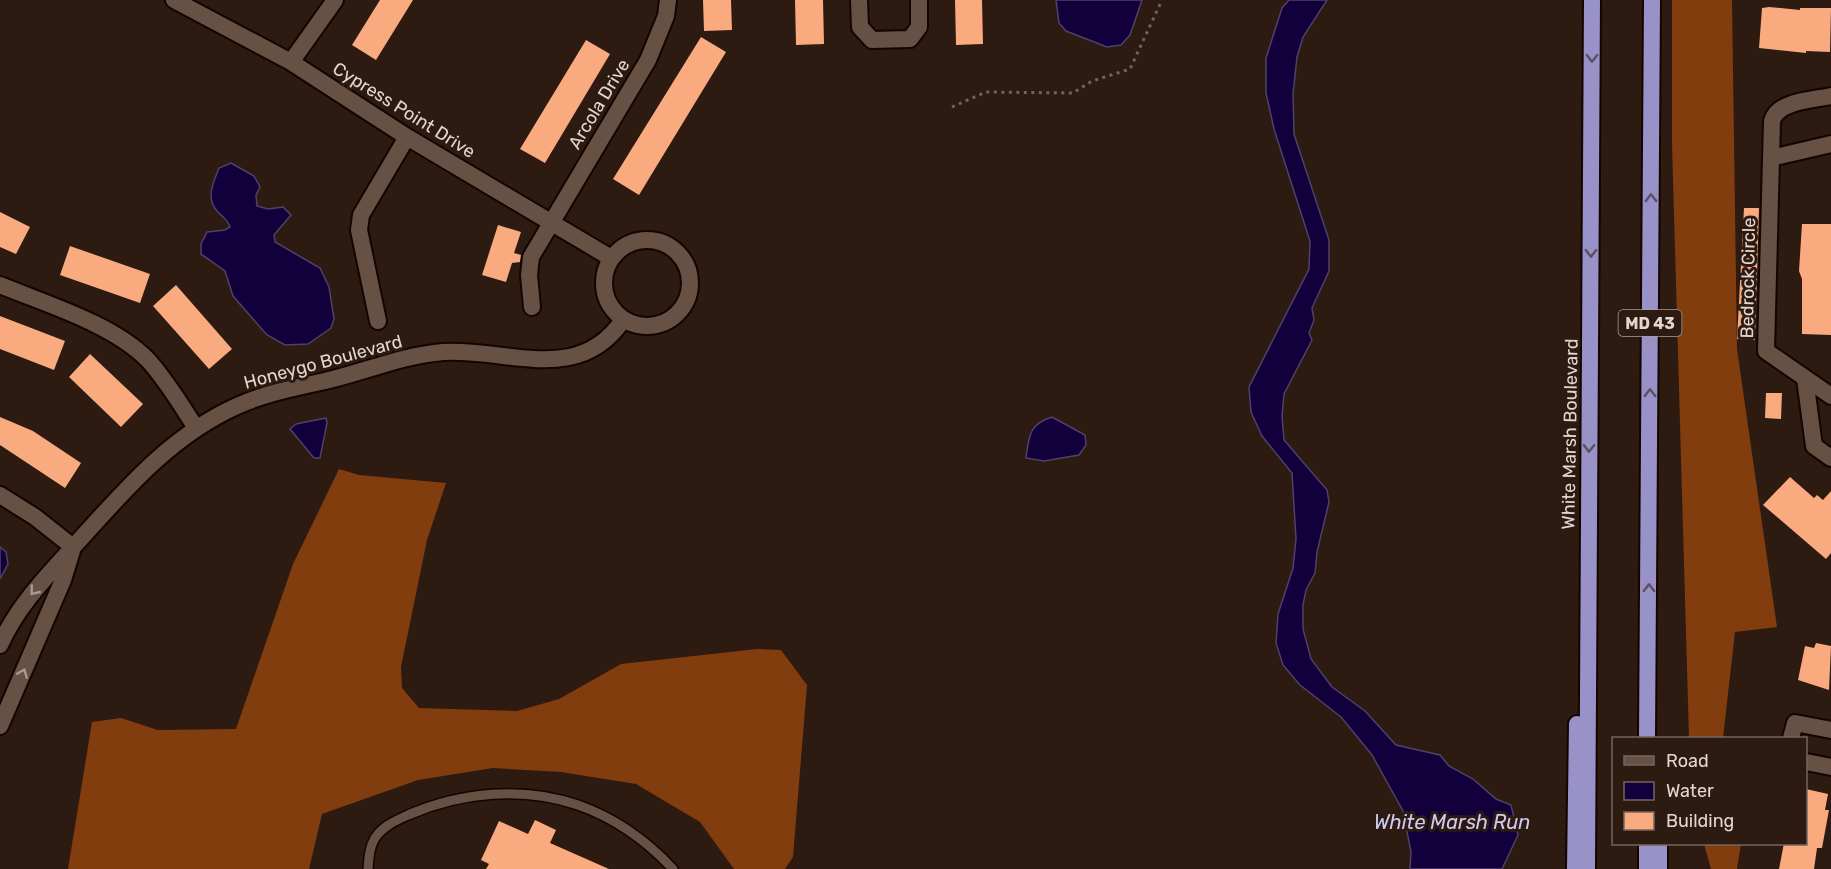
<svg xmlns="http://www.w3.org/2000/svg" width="1831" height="869" font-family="Rubik,sans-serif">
  <rect width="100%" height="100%" fill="#2d1a10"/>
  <path fill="#813d0d" d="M1672,0H1732L1737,349L1777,627L1735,632L1723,738H1689L1672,144Z
    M339,469L359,475L446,483L427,540L401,667L402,688L419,708L517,711L559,699L621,664L757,649L781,650L807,685L793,857L785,869H734L700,822L636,784L561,772L493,768L418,780L322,814L309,869H68L92,722L121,718L158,730L236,729L293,564Z
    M1704,844H1741L1737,869H1711Z"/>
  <path fill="#12003d" stroke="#514069" stroke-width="1.5" d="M1056,0H1142L1130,35L1121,45L1107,47L1066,31L1059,23Z
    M1289,0H1327L1303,37L1297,57L1293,94L1294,134L1329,240V271L1312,308L1314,320L1309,333L1312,340L1284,394L1282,416L1284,440L1327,490L1329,502L1317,552L1315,573L1306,590L1303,605V629L1311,659L1332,687L1365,711L1396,745L1440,755L1449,766L1473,779L1496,799L1511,805L1518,835L1502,869H1410L1411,852L1403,811L1372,755L1341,717L1300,685L1283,665L1276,643L1278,614L1293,568L1296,539L1292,473L1262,436L1251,412L1249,387L1309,269L1310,241L1274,129L1266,93V58L1282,8Z
    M231,163L254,176L260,187L256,195L257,206L268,209L283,207L291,215L274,235L275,242L320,268L329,287L334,319L331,328L308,344L285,345L267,335L233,296L225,271L201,254V244L207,232L225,230L230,227C228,220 223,217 218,212C205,198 213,184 219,168Z
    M1052,417L1085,435L1086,445L1079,455L1044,461L1026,458C1029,436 1029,424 1052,417Z
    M326,418L327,423L320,458H314L290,429L296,424Z
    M0,547L6,552L8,564L0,579Z"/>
  <path fill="#f9ab7f" d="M380,0H413L376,60L352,45Z
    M703,0H731L732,30L704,31Z
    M795,0H823L824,44L796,45Z
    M955,0H982L983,44L956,45Z
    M1769,7L1800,10V8H1831L1830,52L1806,51V53L1759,48L1762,8Z
    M701,37L726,52L639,195L613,179Z
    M586,40L610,54L545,163L520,149Z
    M1744,208H1759L1755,340L1737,339Z
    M0,212L30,227L16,254L0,247Z
    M1802,224H1831V335L1802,334V279L1799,271Z
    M498,225L521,232L514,253L521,255L520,262L512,263L506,282L482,275Z
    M70,246L150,274L140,303L60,275Z
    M176,285L232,349L209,369L153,306Z
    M0,316L65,341L54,370L0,349Z
    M90,354L143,404L121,427L69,377Z
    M1766,393H1782L1781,419L1765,418Z
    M0,417L33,431L81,463L65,488L0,445Z
    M1790,477L1814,498L1817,495L1823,500L1831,491V553L1826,559L1763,505Z
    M1816,643L1831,646L1829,690L1798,680L1805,646L1814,648Z
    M1806,789L1828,794L1825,810H1829L1822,848H1817L1814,869H1779L1784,843H1806Z
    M535,820L556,830L550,843L609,869H486L489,864L481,860L499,821L528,834Z"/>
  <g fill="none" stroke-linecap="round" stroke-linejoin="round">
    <defs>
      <path id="service" d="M368,869C369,858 369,848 375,838C383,826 395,821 408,815C461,792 523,786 578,805C615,818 646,840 673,869"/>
      <path id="minor" d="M174,0L291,62L407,137L611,258
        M859,0L860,27L872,40L910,39L919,27V0
        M291,62L335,0
        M1831,96C1813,100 1777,101 1772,121L1766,351L1831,396
        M1771,158L1831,144
        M604 283a43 43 0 1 1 86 0a43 43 0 1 1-86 0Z
        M0,285C46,304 113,324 148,360C167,381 181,405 196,428
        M532,307L529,275L531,257L648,60L666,16L668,0
        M378,321L359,230L361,215L407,137
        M1805,379L1814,446L1831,458
        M0,495L35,517L73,547
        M0,645C18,605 47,576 76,544C124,491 170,436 237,406C267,392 301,387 333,379C369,370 405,355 443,352C508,348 578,386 623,320
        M0,726L63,580L72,551
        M1791,738L1795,723L1831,730
        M1806,762L1831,767"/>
      <path id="trunk" d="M1647,738L1652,0
        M1659,844V869
        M1575,869L1577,724
        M1587,869L1592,0
        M1647,869V844"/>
    </defs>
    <use href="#service" stroke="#140500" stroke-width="12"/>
    <use href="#minor" stroke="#140500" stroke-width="20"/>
    <use href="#trunk" stroke="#140500" stroke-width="20"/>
    <path stroke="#74635a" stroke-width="3" stroke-dasharray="3 4.5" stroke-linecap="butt" d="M952,107L986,92L1073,93L1092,81L1130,69L1162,0"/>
    <use href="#service" stroke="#675145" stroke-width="9"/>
    <use href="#minor" stroke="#675145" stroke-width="16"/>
    <use href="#trunk" stroke="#9892c8" stroke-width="16"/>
  </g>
  <defs><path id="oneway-chevron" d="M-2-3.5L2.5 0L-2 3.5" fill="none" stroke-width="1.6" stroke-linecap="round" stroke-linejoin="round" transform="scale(1.5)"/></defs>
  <g stroke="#5d5063">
    <use href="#oneway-chevron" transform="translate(1592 58) rotate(91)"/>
    <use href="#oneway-chevron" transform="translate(1651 198) rotate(-90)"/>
    <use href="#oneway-chevron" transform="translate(1591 253) rotate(90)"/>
    <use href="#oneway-chevron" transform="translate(1650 393) rotate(-90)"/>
    <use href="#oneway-chevron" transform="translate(1589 448) rotate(91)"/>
    <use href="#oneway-chevron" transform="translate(1649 588) rotate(-90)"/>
  </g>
  <g stroke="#ab9a91">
    <use href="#oneway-chevron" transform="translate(34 591) rotate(129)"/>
    <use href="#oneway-chevron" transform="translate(23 673) rotate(-67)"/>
  </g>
  <g text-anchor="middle" stroke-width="6" stroke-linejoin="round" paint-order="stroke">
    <rect fill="#2d1a10" stroke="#ac9e96" stroke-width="1.5" x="1618.5" y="310" width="63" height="26" rx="4.5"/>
    <g font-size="16" font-weight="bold" fill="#e3d6cf">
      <text x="1650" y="329">MD 43</text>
    </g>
    <g font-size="18" fill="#e3d6cf" stroke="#2d1a10">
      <text transform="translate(599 104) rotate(-59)" y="6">Arcola Drive</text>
      <text transform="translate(404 110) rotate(32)" y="6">Cypress Point Drive</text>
      <text transform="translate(1748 278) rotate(-89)" y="6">Bedrock Circle</text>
      <text transform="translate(323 362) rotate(-15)" y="6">Honeygo Boulevard</text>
      <text transform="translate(1570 434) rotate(-89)" y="6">White Marsh Boulevard</text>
    </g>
    <g font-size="20" font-style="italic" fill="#ccccf4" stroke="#2d1a10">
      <text x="1452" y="829">White Marsh Run</text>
    </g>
  </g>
  <rect x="1612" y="737" width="195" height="108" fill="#2d1a10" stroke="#76655c" stroke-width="1.5"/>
  <rect x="1624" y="756" width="30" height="9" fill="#675145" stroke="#76655c" stroke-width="1.5"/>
  <text x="1666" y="767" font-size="18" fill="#e3d6cf">Road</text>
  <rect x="1624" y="782" width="30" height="18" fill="#12003d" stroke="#76655c" stroke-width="1.5"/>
  <text x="1666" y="797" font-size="18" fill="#e3d6cf">Water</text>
  <rect x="1624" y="812" width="30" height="18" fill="#f9ab7f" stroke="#76655c" stroke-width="1.5"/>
  <text x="1666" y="827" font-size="18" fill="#e3d6cf">Building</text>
</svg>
